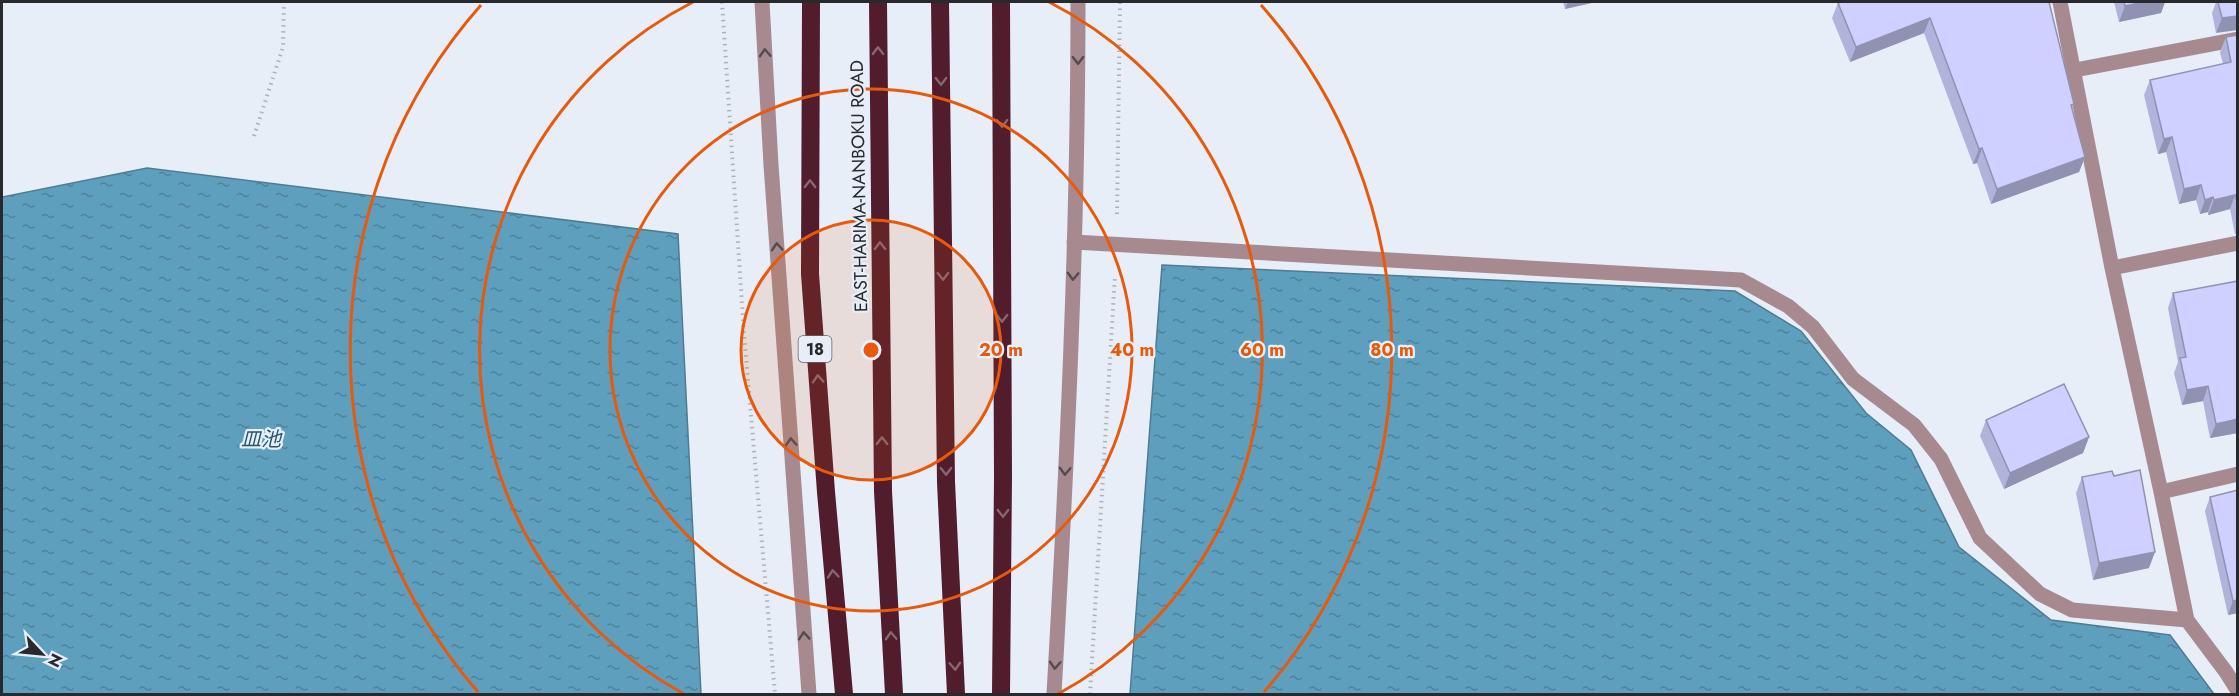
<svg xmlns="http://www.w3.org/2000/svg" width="2239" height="696" font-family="Jost,'Noto Sans JP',sans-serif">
  <defs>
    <pattern id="water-ripples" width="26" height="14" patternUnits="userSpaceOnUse" patternTransform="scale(1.5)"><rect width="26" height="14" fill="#5e9fbe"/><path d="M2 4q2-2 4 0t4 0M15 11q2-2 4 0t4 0" fill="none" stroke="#4e829b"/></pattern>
  </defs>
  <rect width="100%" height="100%" fill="#e7eef8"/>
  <path fill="url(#water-ripples)" stroke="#4e7c92" stroke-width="1.5" d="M147,168L678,234L701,694H2V197Z
    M1162,265L1735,291L1801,331L1866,413L1911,450L1959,547L2051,620L2170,635L2214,694H1130Z"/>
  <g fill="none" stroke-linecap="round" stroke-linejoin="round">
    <path stroke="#adb2ba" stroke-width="4" stroke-dasharray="1.5 4.5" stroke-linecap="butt" d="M722,2L744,334L775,694
      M254,136L283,47L284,2
      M1117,214L1120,2
      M1090,694L1115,275"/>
    <path stroke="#a78a90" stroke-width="15" d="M762,2L771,165L809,694
      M2060,2L2112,268L2161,492L2187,620L2226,672L2238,691
      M2075,70L2238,39
      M1074,242L1741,280L1788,306L1813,327L1853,379L1914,425L1941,459L1980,538L2040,594L2072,610L2187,620
      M2112,268L2238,243
      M2161,492L2238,474
      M1054,694C1067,464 1078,233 1078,2"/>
    <path stroke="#511c2c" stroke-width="18" d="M811,2L810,274L826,492L844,694
      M878,2L883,491L894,694
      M940,2L946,482L956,694
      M1001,694L1003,477L1001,2"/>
  </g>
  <path fill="#b2b3db" d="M1563,2H1596L1565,9Z
    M2049,2L2074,104L2072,109L2085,157L2079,172L1991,204L1977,163L1973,164L1924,33L1850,62L1832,18L1838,3Z
    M2114,2H2165L2161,13L2119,22Z
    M2216,2H2238L2216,33L2212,13Z
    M2238,35V234H2235L2230,209L2208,215V212L2200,214L2196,200L2179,204L2166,152L2158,154L2144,95L2150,80L2223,64L2220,52L2226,37Z
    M2238,281V433L2210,438L2203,401L2182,405L2174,373L2178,362L2168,308L2173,293Z
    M1986,420L2089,437L2083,453L2004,489L1980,436Z
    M2082,477L2149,568L2093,580L2076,493Z
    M2238,490V613L2228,615L2205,511L2210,497Z"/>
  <path fill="#9192b2" d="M1568,2H1596L1565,9Z
    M2144,2H2165L2161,13L2119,22L2125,6Z
    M2238,16V30L2216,33L2222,18Z
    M1930,18L1924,33L1850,62L1856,47Z
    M2172,137L2166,152L2158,154L2164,139Z
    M1982,148L1977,163L1973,164L1979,149Z
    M2085,157L2079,172L1991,204L1997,189Z
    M2201,185L2196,200L2179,204L2184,189Z
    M2235,195L2230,209L2208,215L2214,200Z
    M2213,197L2208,212L2200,214L2205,200Z
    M2208,386L2203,401L2182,405L2187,390Z
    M2238,419V433L2210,438L2216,424Z
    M2089,437L2083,453L2004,489L2010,473Z
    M2155,552L2149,568L2093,580L2099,563Z
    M2238,600V613L2228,615L2233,601Z"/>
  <path fill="#cfd0ff" stroke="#9192b2" stroke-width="1.5" d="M1841,2H2049L2074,104L2071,105L2085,157L1997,189L1982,148L1979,149L1930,18L1856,47L1838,3Z
    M2124,2H2144L2125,6Z
    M2218,2H2238V16L2222,18Z
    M2238,35V205L2235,195L2214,200L2213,197L2205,200L2201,185L2184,189L2172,137L2164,139L2150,80L2231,62L2226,37Z
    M2238,281V419L2216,424L2208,386L2187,390L2180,358L2186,357L2173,293Z
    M2064,384L2089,437L2010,473L1986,420Z
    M2140,470L2155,552L2099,563L2082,477L2112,471L2114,476Z
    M2238,490V600L2233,601L2210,497Z"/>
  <defs><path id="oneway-chevron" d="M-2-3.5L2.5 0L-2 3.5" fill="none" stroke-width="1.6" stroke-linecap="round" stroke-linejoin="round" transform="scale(1.5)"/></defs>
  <g stroke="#866673">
    <use href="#oneway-chevron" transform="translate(878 51) rotate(-91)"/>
    <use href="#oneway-chevron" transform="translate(941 81) rotate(89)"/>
    <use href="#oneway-chevron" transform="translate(1002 123) rotate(90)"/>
    <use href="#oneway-chevron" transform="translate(810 184) rotate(-90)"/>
    <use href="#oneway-chevron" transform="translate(880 246) rotate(-91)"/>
    <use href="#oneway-chevron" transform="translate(943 276) rotate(89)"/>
    <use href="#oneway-chevron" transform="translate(1002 318) rotate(90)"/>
    <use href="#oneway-chevron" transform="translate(818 379) rotate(-94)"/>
    <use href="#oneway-chevron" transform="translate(882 441) rotate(-91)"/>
    <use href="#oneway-chevron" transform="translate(946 471) rotate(89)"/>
    <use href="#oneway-chevron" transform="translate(1003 513) rotate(90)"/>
    <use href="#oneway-chevron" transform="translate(833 574) rotate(-95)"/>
    <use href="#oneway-chevron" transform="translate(891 636) rotate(-93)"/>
    <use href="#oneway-chevron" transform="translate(955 666) rotate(87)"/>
  </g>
  <g stroke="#544b50">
    <use href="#oneway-chevron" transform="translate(765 53) rotate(-93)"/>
    <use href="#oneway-chevron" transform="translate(1078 60) rotate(90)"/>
    <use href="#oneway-chevron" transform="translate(777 247) rotate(-94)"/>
    <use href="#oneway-chevron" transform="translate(1073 276) rotate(92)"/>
    <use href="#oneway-chevron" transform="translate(791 442) rotate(-94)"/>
    <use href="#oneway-chevron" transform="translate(1065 471) rotate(92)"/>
    <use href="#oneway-chevron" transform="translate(804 636) rotate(-94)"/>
    <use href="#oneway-chevron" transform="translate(1055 665) rotate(93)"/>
  </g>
  <circle cx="871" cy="350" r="130" fill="#e8590c" fill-opacity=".12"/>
  <g fill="none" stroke="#e8590c" stroke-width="3">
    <circle cx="871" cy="350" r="130"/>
    <circle cx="871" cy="350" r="261"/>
    <path d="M684 694A391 391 0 0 1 693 2M1049 2A391 391 0 0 1 1058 694"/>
    <path d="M478 692A521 521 0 0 1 481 5M1261 5A521 521 0 0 1 1264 692"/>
  </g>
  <g text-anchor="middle" stroke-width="4.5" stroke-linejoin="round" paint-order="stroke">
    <rect fill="#e7eef8" stroke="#61646a" stroke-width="1.5" x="798.5" y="336" width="33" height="26" rx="4.5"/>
    <g font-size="16" font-weight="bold" fill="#27292d">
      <text x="815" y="355">18</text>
    </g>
    <g font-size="18" fill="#27292d" stroke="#e7eef8">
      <text transform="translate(859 186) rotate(-91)" y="6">EAST-HARIMA-NANBOKU ROAD</text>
    </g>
    <g font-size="20" font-style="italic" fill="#24576e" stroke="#e7eef8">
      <text x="261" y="446">皿池</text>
    </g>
  </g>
  <circle cx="871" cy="350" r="9" fill="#e8590c" stroke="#e7eef8" stroke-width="3"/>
  <g font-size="18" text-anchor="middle" font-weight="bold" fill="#e8590c" stroke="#e7eef8" stroke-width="4.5" stroke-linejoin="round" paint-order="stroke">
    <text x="1001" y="356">20 m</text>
    <text x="1132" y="356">40 m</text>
    <text x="1262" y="356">60 m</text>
    <text x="1392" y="356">80 m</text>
  </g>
  <rect width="2239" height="696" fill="none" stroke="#27292d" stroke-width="6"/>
  <g transform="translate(42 654) rotate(116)" stroke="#e7eef8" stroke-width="4.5" paint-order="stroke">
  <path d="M0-4.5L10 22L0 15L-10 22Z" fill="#27292d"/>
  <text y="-9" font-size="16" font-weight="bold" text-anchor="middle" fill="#27292d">N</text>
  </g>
</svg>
